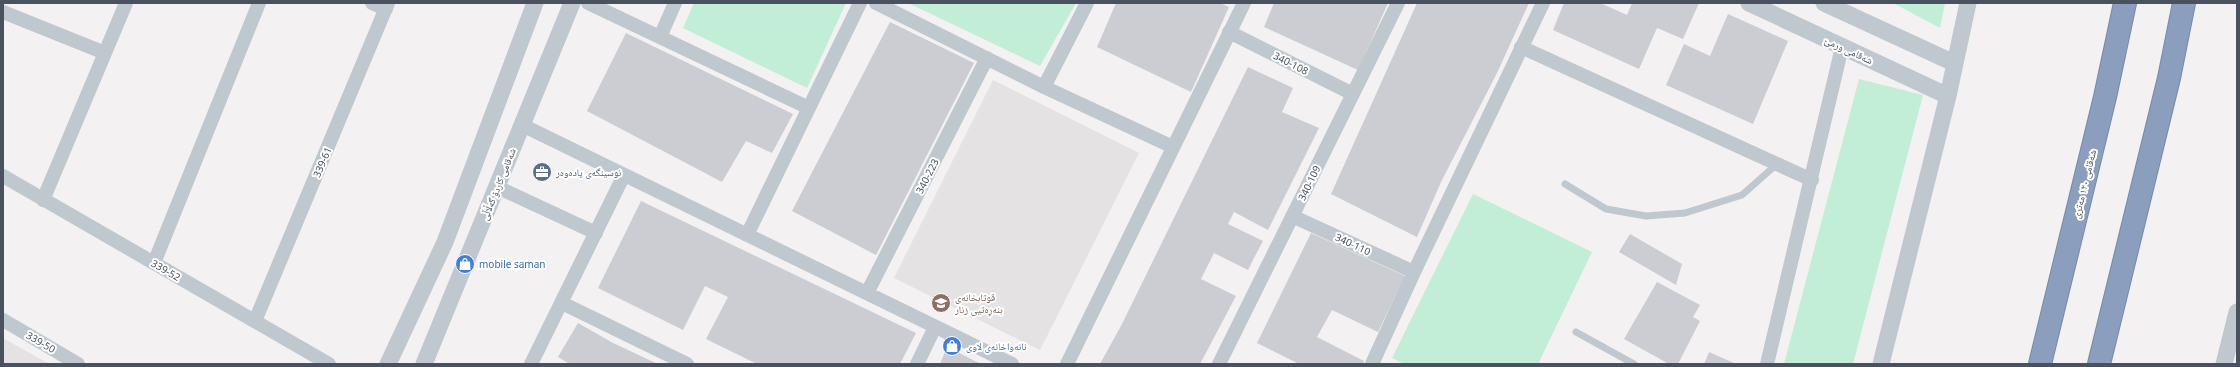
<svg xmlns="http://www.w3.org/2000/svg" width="2240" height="367" font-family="'Noto Sans','Noto Naskh Arabic',sans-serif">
  <rect width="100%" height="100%" fill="#f3f1f1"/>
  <path fill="#e4e2e3" d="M993,80L1139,153L1040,350L894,278Z
    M3,338L49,364H3Z"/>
  <path fill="#c2eed8" d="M694,3H846L807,88L683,28Z
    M908,3H1076L1040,66Z
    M1893,3H1945L1940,28Z
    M1859,79L1923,95L1853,364H1784Z
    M1473,194L1592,252L1538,364H1404L1392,358Z"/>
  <path fill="#cbcdd3" d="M1116,3H1220L1229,7L1191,92L1097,47Z
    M1274,3H1388L1358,70L1264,27Z
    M1417,3H1529L1497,73L1441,182L1417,237L1331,194Z
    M1564,3H1600L1627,15L1632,3H1699L1683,39L1657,28L1639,69L1553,30Z
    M1728,14L1788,41L1753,124L1666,85L1684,44L1710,56Z
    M890,22L974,63L876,255L792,211Z
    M626,33L793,114L772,153L746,141L722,182L587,111Z
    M1248,67L1293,88L1282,112L1319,128L1268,230L1234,212L1228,224L1263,241L1255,256L1248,270L1214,253L1201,279L1236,296L1200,364H1100L1122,324Z
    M641,201L916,333L900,364H757L706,339L728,297L705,286L683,330L598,288Z
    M1311,233L1405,276L1378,332L1332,310L1317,337L1364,361L1363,364H1299L1257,343Z
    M1630,234L1682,264L1676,285L1619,252Z
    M1657,282L1700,305L1693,317L1700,321L1678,364H1669L1624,339Z
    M578,323L613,343L658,364H570L558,357Z
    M947,347L981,364H940Z
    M1709,352L1734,363L1733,364H1704Z"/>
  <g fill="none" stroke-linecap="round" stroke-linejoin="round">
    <defs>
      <path id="motorway" d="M2040,364L2105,97L2125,3
        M2099,364L2169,78L2184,3"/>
    </defs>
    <use href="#motorway" stroke="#7689a9" stroke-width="24"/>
    <path stroke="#bfc7cf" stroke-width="7" d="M1565,184L1606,209L1646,216L1685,213L1742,195L1777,164
      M1576,332L1634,364"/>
    <path stroke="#bfc7cf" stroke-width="14" d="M372,3L386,9
      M588,3L809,108
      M876,3L1044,87L1173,147
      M3,12L105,53
      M1229,32L1353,94
      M660,37L675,3
      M1521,47L1812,180
      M1044,87L1087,3
      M522,125L1012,364
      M3,176L329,364
      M497,187L596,233
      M43,200L126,3
      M1292,216L1414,272
      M747,235L860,3
      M154,263L259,3
      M867,293L987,58
      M562,303L687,364
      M3,320L78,364
      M255,321L388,3
      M531,364L624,175
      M917,364L935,327
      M1067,364L1244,3
      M1219,364L1398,3
      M1372,364L1414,272L1543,3
      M1767,364L1842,47"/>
    <path stroke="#bfc7cf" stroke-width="17" d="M1749,3L1948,96
      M1824,3L1954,63
      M388,364L445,242L535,3
      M424,364L572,3
      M1881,364L1948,96L1968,3
      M2224,364L2237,312"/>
    <use href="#motorway" stroke="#8b9ebd" stroke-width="22"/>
  </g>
  <defs>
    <symbol id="office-disc" viewBox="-11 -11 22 22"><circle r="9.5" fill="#5c6f8a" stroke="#fff"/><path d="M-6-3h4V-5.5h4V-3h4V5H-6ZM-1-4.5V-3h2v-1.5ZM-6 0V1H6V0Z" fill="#fff"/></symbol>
    <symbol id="shop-disc" viewBox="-11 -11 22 22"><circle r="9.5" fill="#3f7fe0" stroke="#fff"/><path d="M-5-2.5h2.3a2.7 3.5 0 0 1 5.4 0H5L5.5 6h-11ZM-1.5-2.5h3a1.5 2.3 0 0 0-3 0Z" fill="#fff"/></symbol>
    <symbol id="school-disc" viewBox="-11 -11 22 22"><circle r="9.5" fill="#8d6e63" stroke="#fff"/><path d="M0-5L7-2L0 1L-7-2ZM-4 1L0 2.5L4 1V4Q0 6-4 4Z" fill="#fff"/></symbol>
  </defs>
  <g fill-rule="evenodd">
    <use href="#office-disc" x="531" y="161" width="22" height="22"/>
    <use href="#shop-disc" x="454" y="253" width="22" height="22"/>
    <use href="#school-disc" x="930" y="292" width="22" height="22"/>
    <use href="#shop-disc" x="941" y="335" width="22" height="22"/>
  </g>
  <g text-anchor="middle" stroke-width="4" stroke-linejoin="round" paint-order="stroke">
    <g font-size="10" fill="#49525e" stroke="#fff">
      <text transform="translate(1849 50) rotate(25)" y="4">شەقامی ورمێ</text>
      <text transform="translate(1291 63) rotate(27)" y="4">340-108</text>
      <text transform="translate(322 162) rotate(-67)" y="4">339-61</text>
      <text transform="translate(927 176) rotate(-63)" y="4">340-223</text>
      <text transform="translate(1309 183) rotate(-64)" y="4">340-109</text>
      <text transform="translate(498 184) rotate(-68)" y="4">شەقامی کاردۆ گەڵاڵی</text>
      <text transform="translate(2084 184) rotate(-76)" y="4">شەقامی ١٢٠ مەتری</text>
      <text transform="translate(1353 244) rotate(25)" y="4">340-110</text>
      <text transform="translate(166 270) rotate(30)" y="4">339-52</text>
      <text transform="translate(41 342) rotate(30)" y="4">339-50</text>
    </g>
    <g font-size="10" fill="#4e5e75" stroke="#fff" text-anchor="start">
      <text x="556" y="176">نوسینگەی یادەوەر</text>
    </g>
    <g font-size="10" fill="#366cbe" stroke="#fff" text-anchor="start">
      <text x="479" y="268">mobile saman</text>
      <text x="966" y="350">نانەواخانەی لاوی</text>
    </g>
    <g font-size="10" fill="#785e54" stroke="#fff" text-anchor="start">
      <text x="955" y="301">قوتابخانەی<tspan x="955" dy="12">بنەڕەتیی زنار</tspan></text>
    </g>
  </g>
  <rect width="2240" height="367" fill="none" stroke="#49525e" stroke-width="8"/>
</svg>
